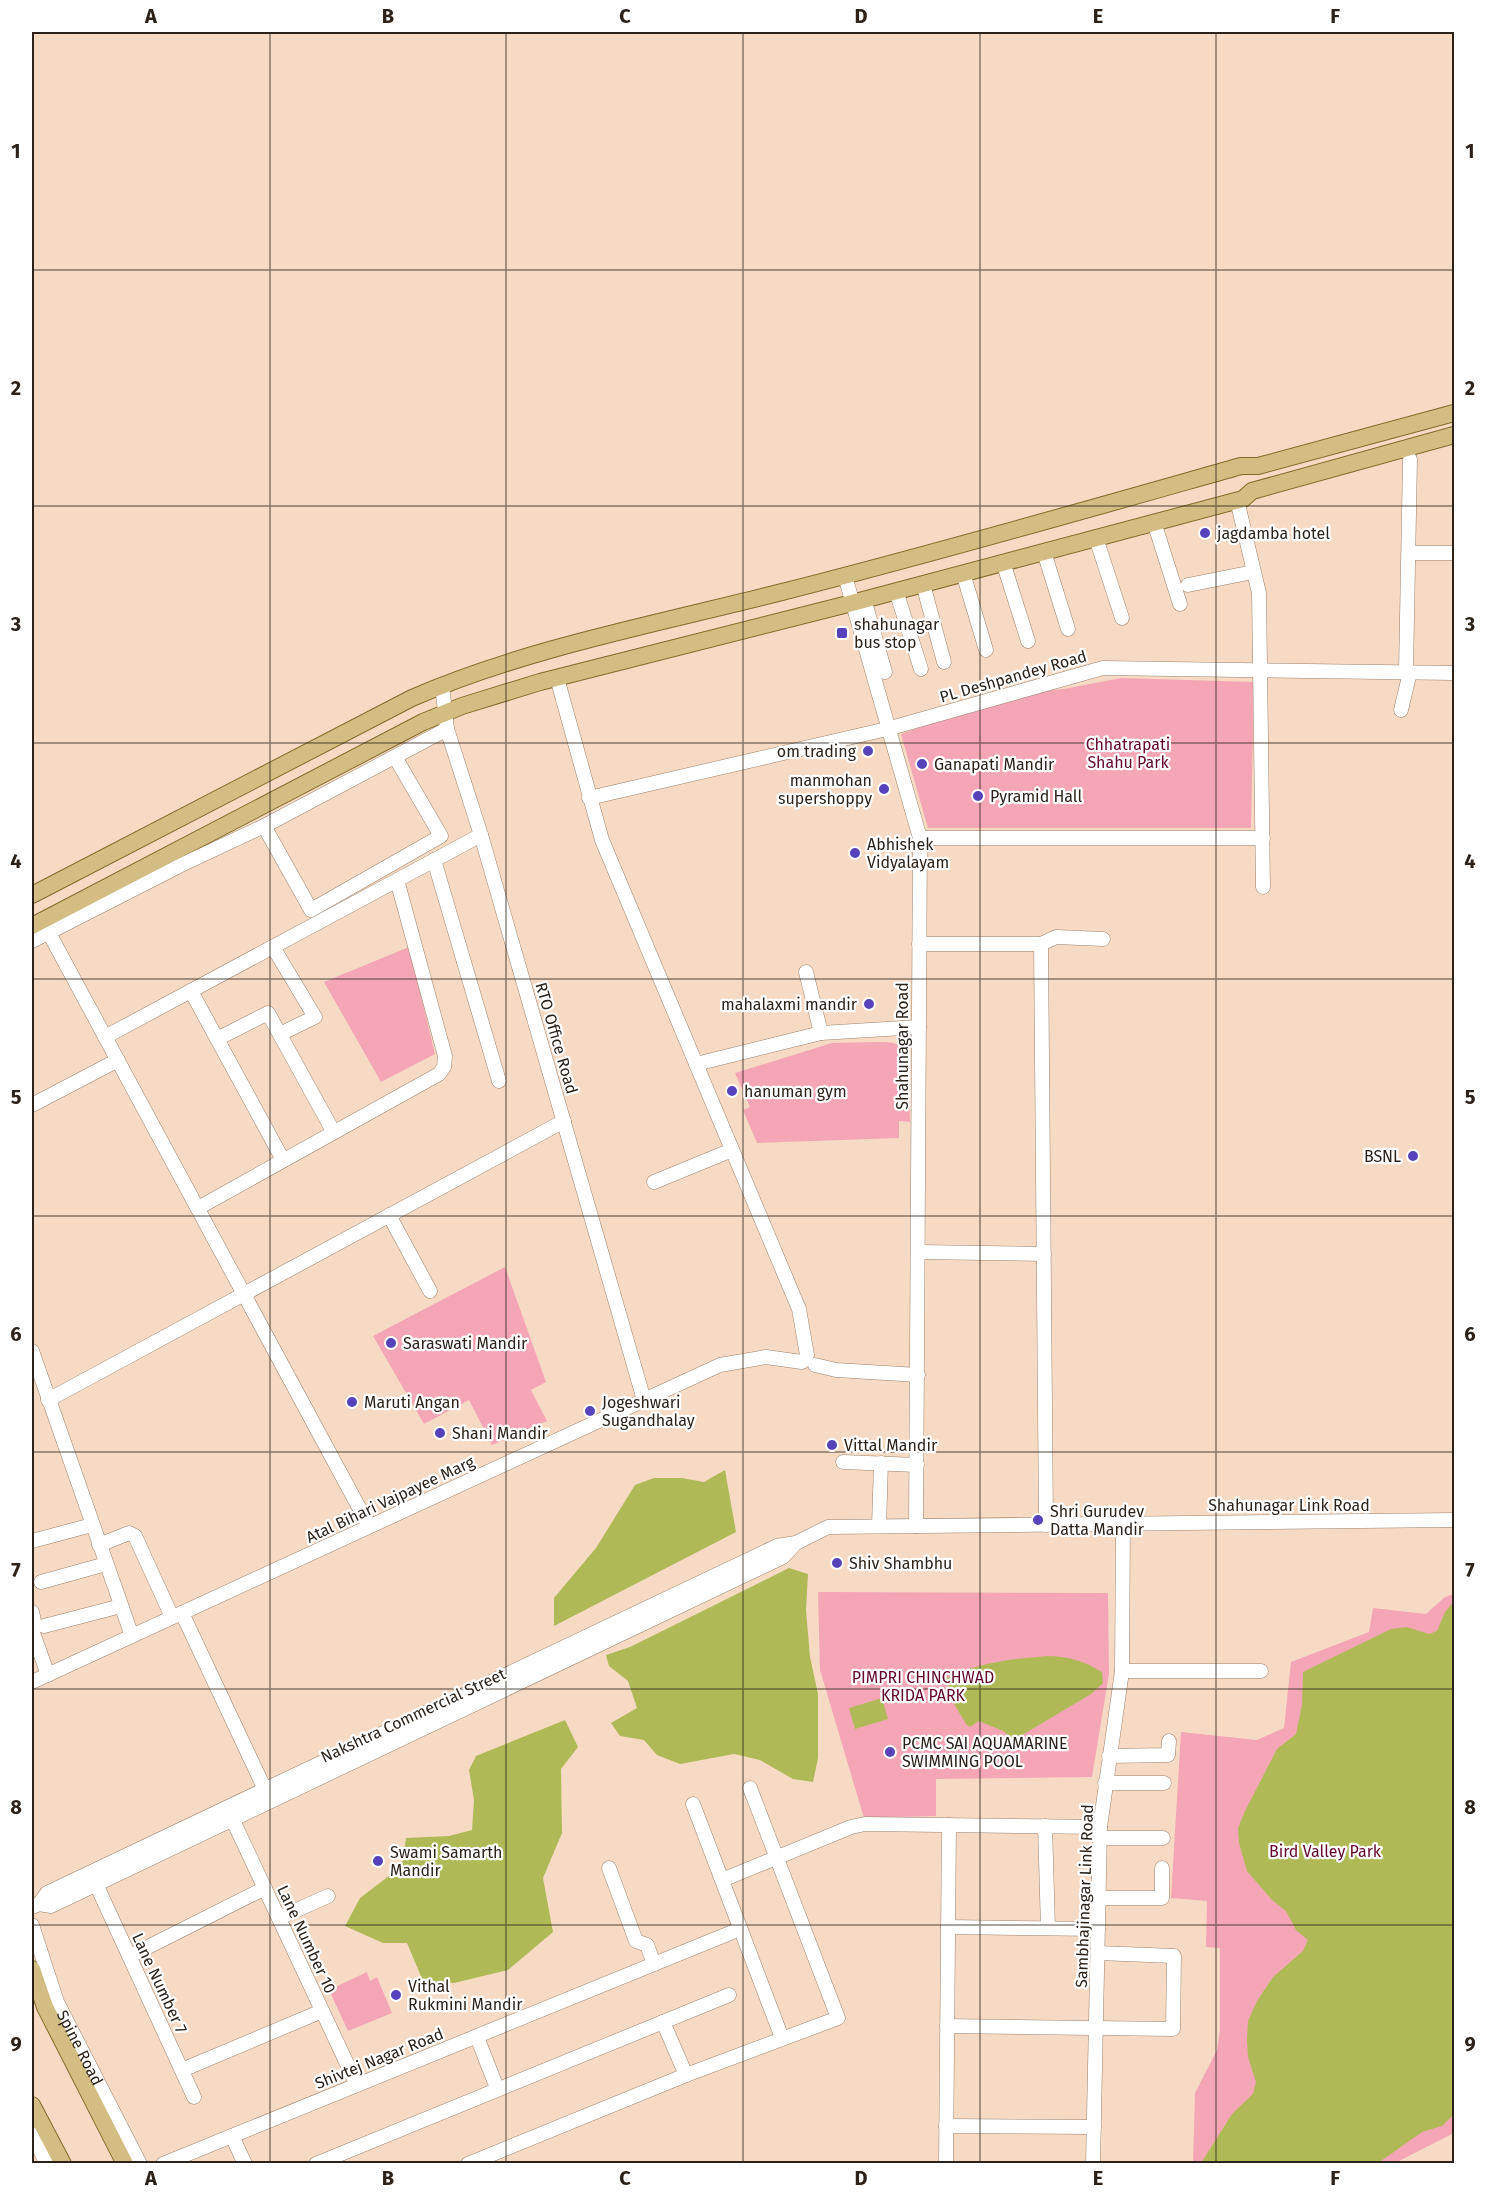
<svg xmlns="http://www.w3.org/2000/svg" width="1486" height="2195" font-family="'Fira Sans',sans-serif">
  <rect width="100%" height="100%" fill="#f6dac3"/>
  <path fill="#f4a6b6" d="M1121,678L1254,682L1251,828H928L901,734L1019,693L1064,689Z
    M409,947L435,1054L381,1082L324,982Z
    M874,1042C888,1042 899,1041 908,1053L910,1122L899,1121V1138L757,1143L743,1110L750,1107L735,1073L832,1043Z
    M505,1267L546,1382L531,1390L547,1421L492,1445L469,1400L424,1424L373,1336Z
    M818,1592L1108,1593L1109,1674L1092,1777L936,1779V1816L864,1818L820,1670Z
    M1454,1594V2133L1395,2163H1193L1195,2093L1217,2050L1220,2030V1948L1206,1947L1207,1901L1171,1898L1181,1732L1257,1740L1284,1728L1291,1662L1369,1632L1373,1608L1426,1614L1445,1597Z
    M367,1972L370,1981L377,1977L392,2013L348,2031L329,1990Z"/>
  <path fill="#afba57" d="M725,1470L736,1532L554,1626V1598L596,1548L635,1485L654,1478H682L704,1482Z
    M789,1568L808,1574L806,1610L810,1657L818,1694V1758L813,1782L793,1779L760,1760L734,1754L680,1764L657,1755L644,1740L620,1736L611,1723L637,1708L628,1681L609,1666L606,1655L630,1647Z
    M1454,1601V2114L1442,2126L1422,2132L1378,2163H1201L1232,2114L1253,2094L1256,2082L1248,2057L1247,2040L1248,2021L1257,2001L1273,1977L1303,1951L1308,1940L1296,1930L1286,1911L1272,1900L1247,1871L1239,1843L1238,1828L1245,1811L1277,1749L1296,1734L1302,1705L1303,1672L1391,1629L1407,1627L1429,1634L1437,1631L1445,1612Z
    M1047,1656C1068,1656 1084,1661 1102,1672L1103,1683L1091,1694L1014,1740L1003,1731L979,1721L970,1727L966,1724L947,1692L952,1690L943,1680C977,1663 1010,1659 1047,1656Z
    M882,1698L888,1719L855,1729L849,1708Z
    M565,1720L578,1747L561,1769L562,1833L543,1878L553,1932L508,1970L454,1983L423,1981L407,1943H383L345,1926L360,1898L402,1866L406,1838L449,1836L472,1830L474,1800L469,1770L476,1756Z"/>
  <g fill="none" stroke-linecap="round" stroke-linejoin="round">
    <defs>
      <g id="minor">
        <path d="M1237,500L1259,593L1263,887"/>
        <path d="M1154,522L1180,604"/>
        <path d="M1096,538L1122,618"/>
        <path d="M1044,552L1068,629"/>
        <path d="M1410,553H1454"/>
        <path d="M1003,562L1028,641"/>
        <path d="M963,573L986,650"/>
        <path d="M845,576L920,838L916,1526"/>
        <path d="M923,584L944,662"/>
        <path d="M1188,585L1253,572"/>
        <path d="M896,591L921,669"/>
        <path d="M864,599L885,672"/>
        <path d="M1406,671L1410,459"/>
        <path d="M557,678L602,840L799,1309L807,1355"/>
        <path d="M442,685L447,729L481,835L644,1400"/>
        <path d="M1401,710L1410,672"/>
        <path d="M589,798L887,729L1103,668L1454,673"/>
        <path d="M264,826L311,910L441,836L395,757"/>
        <path d="M920,838H1263"/>
        <path d="M434,860L499,1081"/>
        <path d="M42,920L369,1526"/>
        <path d="M32,941L181,865L266,825L447,729"/>
        <path d="M919,944H1041L1056,937L1103,939"/>
        <path d="M1041,944L1046,1525"/>
        <path d="M273,947L315,1017L280,1034"/>
        <path d="M806,972L821,1033"/>
        <path d="M191,991L283,1160"/>
        <path d="M105,1037L481,835"/>
        <path d="M217,1039L268,1013L333,1131"/>
        <path d="M696,1064L821,1033L919,1027"/>
        <path d="M32,1105L118,1060"/>
        <path d="M654,1182L732,1150"/>
        <path d="M198,1208L439,1074L444,1067L445,1056L397,880"/>
        <path d="M389,1215L430,1291"/>
        <path d="M918,1252L1044,1254"/>
        <path d="M32,1351L132,1636"/>
        <path d="M815,1365L836,1370L918,1375"/>
        <path d="M48,1400L564,1121"/>
        <path d="M843,1462L917,1465"/>
        <path d="M879,1526L881,1463"/>
        <path d="M32,1541L92,1525"/>
        <path d="M99,1545L129,1533L135,1536L172,1617"/>
        <path d="M41,1582L106,1564"/>
        <path d="M32,1612L34,1621L32,1624"/>
        <path d="M182,1613L268,1796"/>
        <path d="M44,1626L121,1606"/>
        <path d="M32,1630L48,1675"/>
        <path d="M1122,1671H1261"/>
        <path d="M32,1682L720,1365L766,1357L802,1362"/>
        <path d="M1109,1756L1168,1755L1169,1741"/>
        <path d="M1105,1783H1164"/>
        <path d="M693,1804L782,2038"/>
        <path d="M229,1812L357,2085"/>
        <path d="M1045,1826L1048,1928"/>
        <path d="M1099,1838H1163"/>
        <path d="M609,1868L636,1941L647,1945L654,1964"/>
        <path d="M722,1880L851,1827L865,1824L1100,1827"/>
        <path d="M96,1884L194,2097"/>
        <path d="M1099,1898H1162V1868"/>
        <path d="M39,1904L51,1906L783,1557L796,1543"/>
        <path d="M32,1907L39,1904L47,1893L777,1546L796,1543L828,1527L1454,1520"/>
        <path d="M279,1918L328,1896"/>
        <path id="s1" d="M32,1925L57,2002L140,2164"/>
        <path d="M948,1927L1098,1929"/>
        <path d="M130,1956L265,1888"/>
        <path d="M663,2022L686,2075"/>
        <path d="M947,2026L1173,2029L1174,1956L1098,1953"/>
        <path d="M477,2037L497,2088"/>
        <path d="M182,2070L322,2011"/>
        <path d="M946,2126L1094,2127"/>
        <path d="M32,2134L47,2164"/>
        <path d="M232,2136L245,2164"/>
        <path d="M163,2164L740,1929"/>
        <path d="M316,2164L729,1995"/>
        <path d="M468,2164L686,2075L838,2018L750,1788"/>
        <path d="M946,2164L949,1825"/>
        <path d="M1093,2164L1100,1827L1122,1671L1123,1523"/>
      </g>
      <path id="major" d="M32,895L412,698C526,648 661,623 782,592C936,553 1089,509 1241,466H1258L1454,413
        M32,926L423,722L462,706L540,682L852,603L1243,499L1252,491L1454,435
        M32,1969L45,2007L125,2164
        M32,2105L63,2164"/>
    </defs>
    <use href="#minor" stroke="#9c826d" stroke-width="15"/>
    <use href="#major" stroke="#856a29" stroke-width="18"/>
    <use href="#minor" stroke="#fff" stroke-width="14"/>
    <use href="#major" stroke="#d3bd83" stroke-width="16"/>
  </g>
  <path fill="none" stroke="#2c2219" stroke-width="1.5" stroke-opacity="0.55" d="M270,32V2164M506,32V2164M743,32V2164M980,32V2164M1216,32V2164M32,270H1454M32,506H1454M32,743H1454M32,979H1454M32,1216H1454M32,1452H1454M32,1689H1454M32,1925H1454"/>
  <g fill="#5643bb" stroke="#fff" stroke-width="2">
    <circle cx="1205" cy="533" r="6"/>
    <rect x="836" y="627" width="12" height="12" rx="3"/>
    <circle cx="868" cy="751" r="6"/>
    <circle cx="922" cy="764" r="6"/>
    <circle cx="884" cy="789" r="6"/>
    <circle cx="978" cy="796" r="6"/>
    <circle cx="855" cy="853" r="6"/>
    <circle cx="869" cy="1004" r="6"/>
    <circle cx="732" cy="1091" r="6"/>
    <circle cx="1413" cy="1156" r="6"/>
    <circle cx="391" cy="1343" r="6"/>
    <circle cx="352" cy="1402" r="6"/>
    <circle cx="590" cy="1411" r="6"/>
    <circle cx="440" cy="1433" r="6"/>
    <circle cx="832" cy="1445" r="6"/>
    <circle cx="1038" cy="1520" r="6"/>
    <circle cx="837" cy="1563" r="6"/>
    <circle cx="890" cy="1752" r="6"/>
    <circle cx="378" cy="1861" r="6"/>
    <circle cx="396" cy="1995" r="6"/>
  </g>
  <g text-anchor="middle" stroke-width="4.5" stroke-linejoin="round" paint-order="stroke">
    <g font-size="16" fill="#2c2219" stroke="#fff" text-anchor="start">
      <text x="1217" y="539">jagdamba hotel</text>
      <text x="854" y="630">shahunagar<tspan x="854" dy="18">bus stop</tspan></text>
      <text x="856" y="757" text-anchor="end">om trading</text>
      <text x="934" y="770">Ganapati Mandir</text>
      <text x="872" y="786" text-anchor="end">manmohan<tspan x="872" dy="18">supershoppy</tspan></text>
      <text x="990" y="802">Pyramid Hall</text>
      <text x="867" y="850">Abhishek<tspan x="867" dy="18">Vidyalayam</tspan></text>
      <text x="857" y="1010" text-anchor="end">mahalaxmi mandir</text>
      <text x="744" y="1097">hanuman gym</text>
      <text x="1401" y="1162" text-anchor="end">BSNL</text>
      <text x="403" y="1349">Saraswati Mandir</text>
      <text x="364" y="1408">Maruti Angan</text>
      <text x="602" y="1408">Jogeshwari<tspan x="602" dy="18">Sugandhalay</tspan></text>
      <text x="452" y="1439">Shani Mandir</text>
      <text x="844" y="1451">Vittal Mandir</text>
      <text x="1050" y="1517">Shri Gurudev<tspan x="1050" dy="18">Datta Mandir</tspan></text>
      <text x="849" y="1569">Shiv Shambhu</text>
      <text x="902" y="1749">PCMC SAI AQUAMARINE<tspan x="902" dy="18">SWIMMING POOL</tspan></text>
      <text x="390" y="1858">Swami Samarth<tspan x="390" dy="18">Mandir</tspan></text>
      <text x="408" y="1992">Vithal<tspan x="408" dy="18">Rukmini Mandir</tspan></text>
    </g>
    <g font-size="16" fill="#2c2219" stroke="#fff">
      <text transform="translate(1013 676) rotate(-16)" y="6">PL Deshpandey Road</text>
      <text transform="translate(557 1038) rotate(74)" y="6">RTO Office Road</text>
      <text transform="translate(902 1046) rotate(-90)" y="6">Shahunagar Road</text>
      <text transform="translate(390 1499) rotate(-25)" y="6">Atal Bihari Vajpayee Marg</text>
      <text x="1289" y="1511">Shahunagar Link Road</text>
      <text transform="translate(413 1715) rotate(-25)" y="6">Nakshtra Commercial Street</text>
      <text transform="translate(1084 1896) rotate(-88)" y="6">Sambhajinagar Link Road</text>
      <text transform="translate(307 1939) rotate(65)" y="6">Lane Number 10</text>
      <text transform="translate(160 1983) rotate(65)" y="6">Lane Number 7</text>
      <text dy="6" stroke="none"><textPath href="#s1" startOffset="132">Spine Road</textPath></text>
      <text transform="translate(379 2058) rotate(-22)" y="6">Shivtej Nagar Road</text>
    </g>
    <g font-size="16" fill="#62052a" stroke="#fff">
      <text x="1128" y="750">Chhatrapati<tspan x="1128" dy="18">Shahu Park</tspan></text>
      <text x="923" y="1683">PIMPRI CHINCHWAD<tspan x="923" dy="18">KRIDA PARK</tspan></text>
      <text x="1325" y="1857">Bird Valley Park</text>
    </g>
  </g>
  <rect width="1486" height="2195" fill="none" stroke="#ffffff" stroke-width="66"/>
  <rect x="33" y="33" width="1420" height="2129" fill="none" stroke="#2c2219" stroke-width="2"/>
  <g font-size="20" text-anchor="middle" font-weight="bold" fill="#2c2219">
    <text x="151" y="23">A</text>
    <text x="388" y="23">B</text>
    <text x="625" y="23">C</text>
    <text x="861" y="23">D</text>
    <text x="1098" y="23">E</text>
    <text x="1335" y="23">F</text>
    <text x="16" y="158">1</text>
    <text x="1470" y="158">1</text>
    <text x="16" y="395">2</text>
    <text x="1470" y="395">2</text>
    <text x="16" y="631">3</text>
    <text x="1470" y="631">3</text>
    <text x="16" y="868">4</text>
    <text x="1470" y="868">4</text>
    <text x="16" y="1104">5</text>
    <text x="1470" y="1104">5</text>
    <text x="16" y="1341">6</text>
    <text x="1470" y="1341">6</text>
    <text x="16" y="1577">7</text>
    <text x="1470" y="1577">7</text>
    <text x="16" y="1814">8</text>
    <text x="1470" y="1814">8</text>
    <text x="16" y="2051">9</text>
    <text x="1470" y="2051">9</text>
    <text x="151" y="2185">A</text>
    <text x="388" y="2185">B</text>
    <text x="625" y="2185">C</text>
    <text x="861" y="2185">D</text>
    <text x="1098" y="2185">E</text>
    <text x="1335" y="2185">F</text>
  </g>
</svg>
